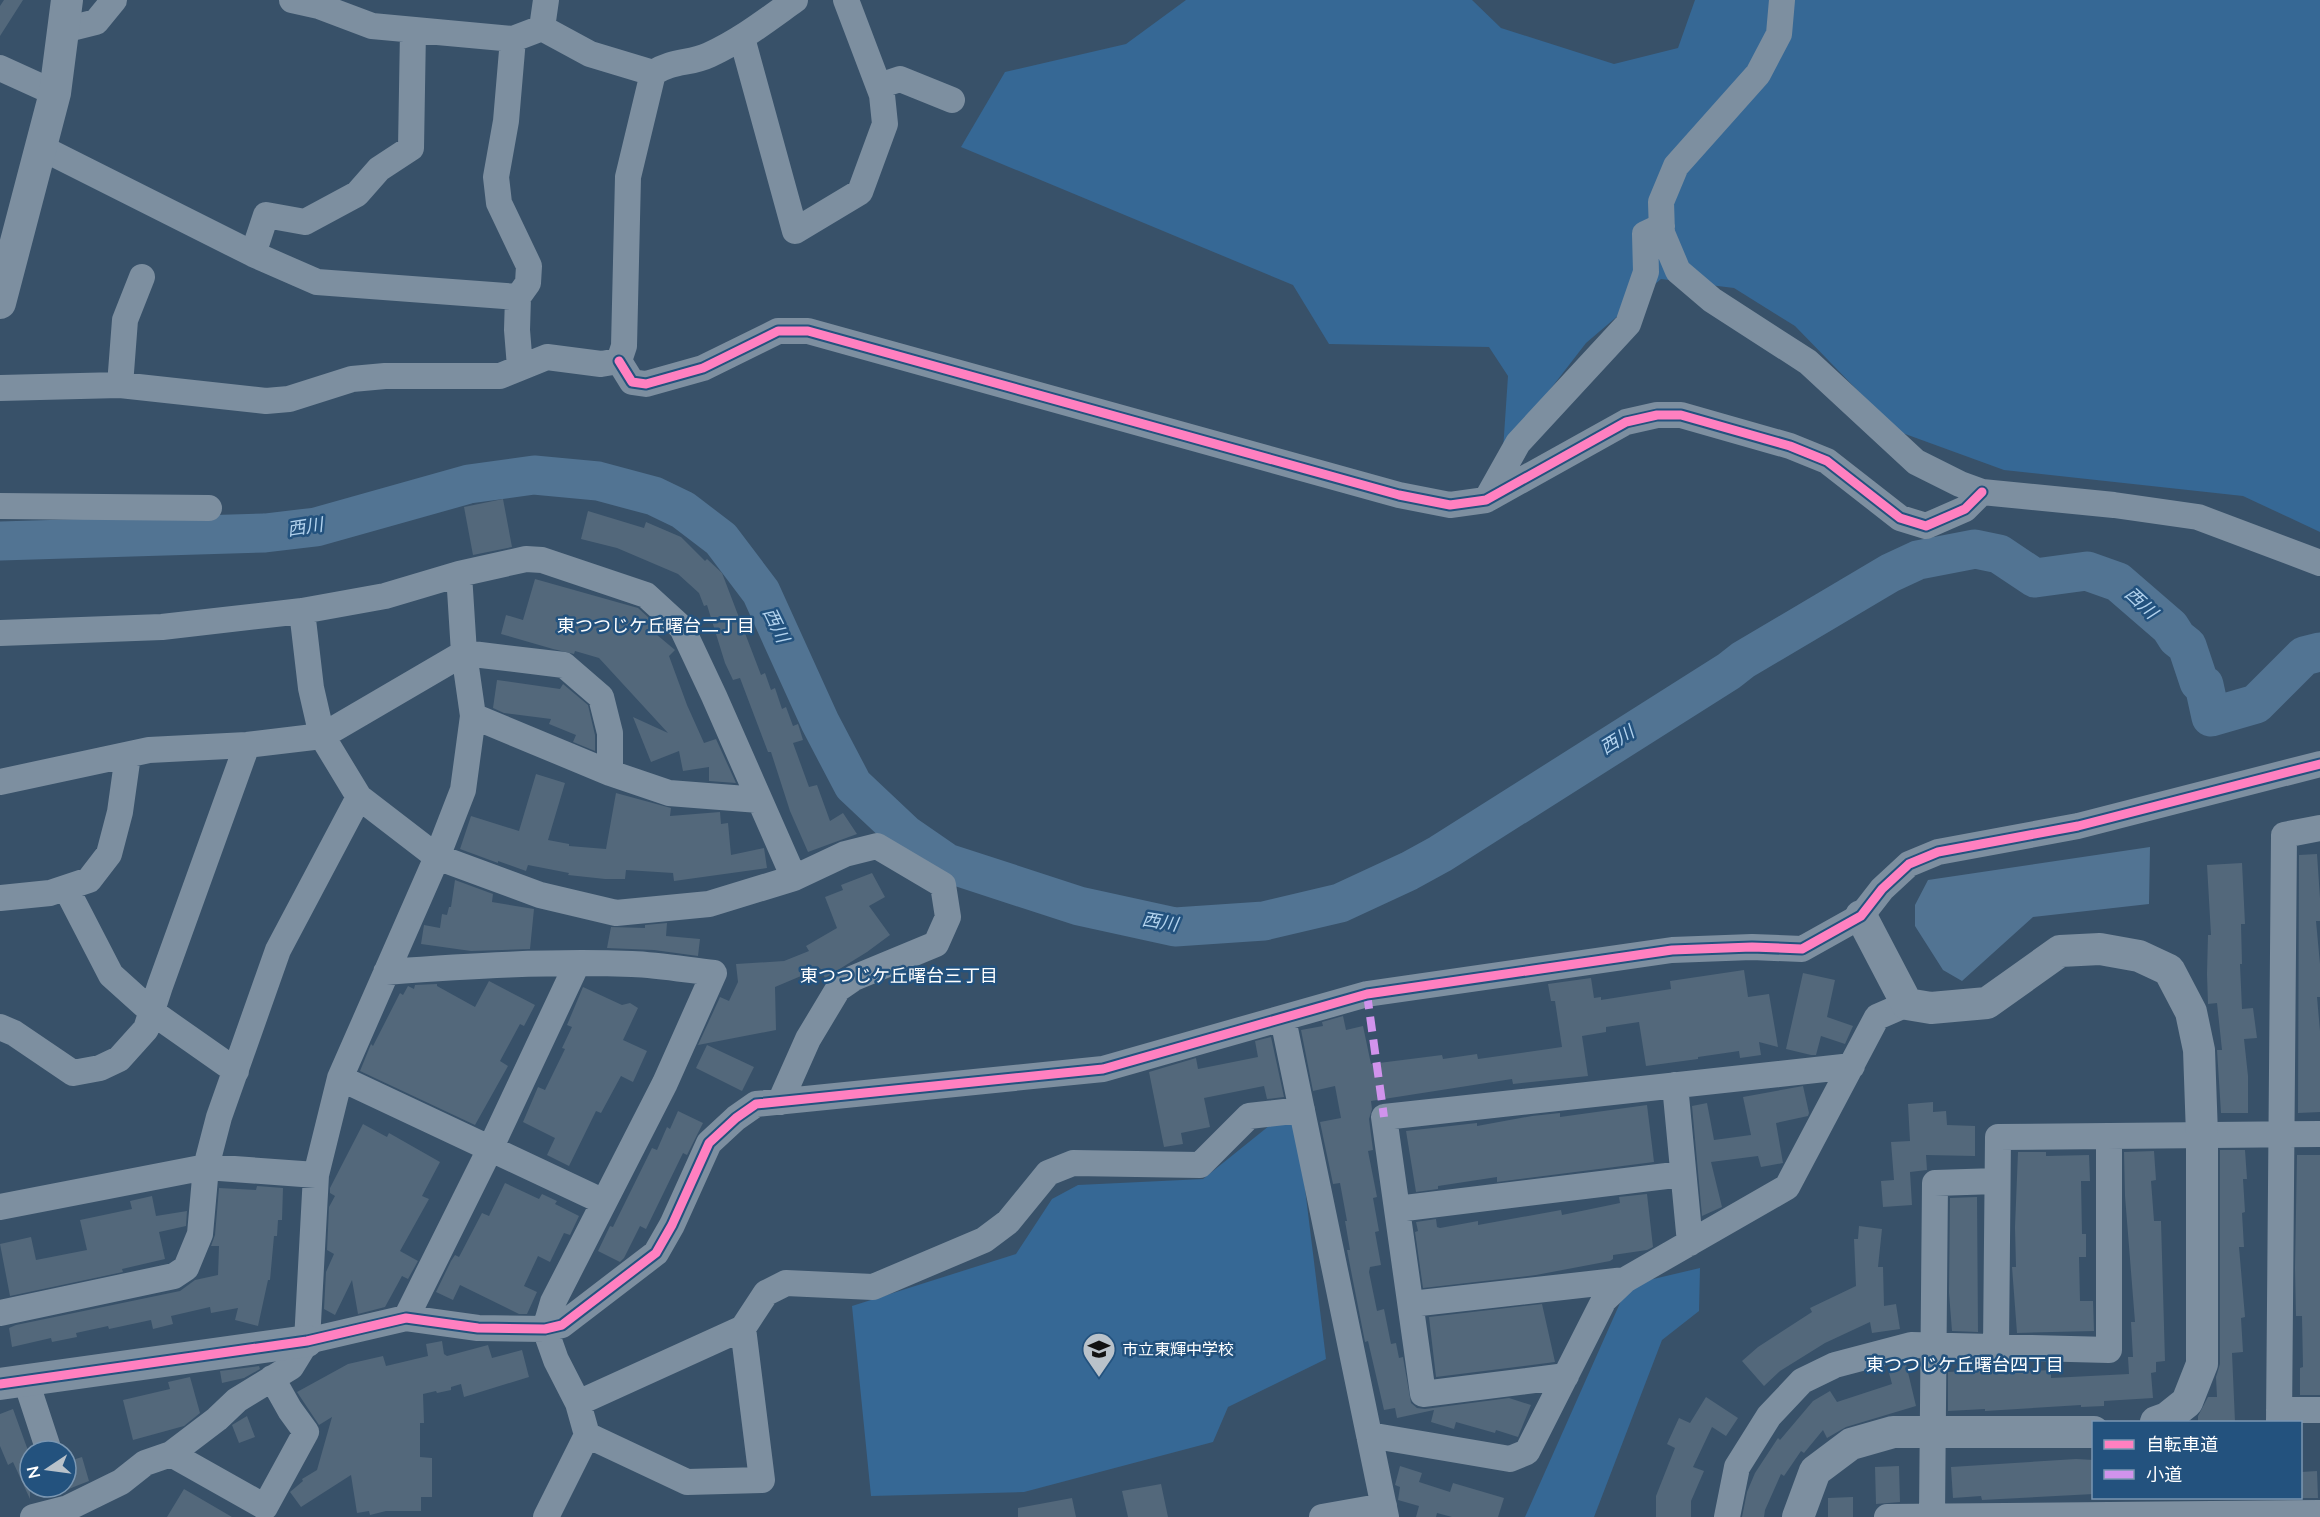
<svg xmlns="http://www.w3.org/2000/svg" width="2320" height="1517" font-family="Lato,'Noto Sans JP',sans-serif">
  <rect width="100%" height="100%" fill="#385169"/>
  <path fill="#366895" d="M1186,0H1472L1501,28L1614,64L1678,48L1695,0H2320V532L2243,496L2004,470L1897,431L1795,326L1734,288L1661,279L1586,343L1542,400L1502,465L1508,376L1489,347L1329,344L1293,285L961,147L1005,72L1126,44Z
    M1274,1122L1294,1123L1300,1148L1326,1359L1228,1407L1213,1442L1024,1492L871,1496L852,1306L1016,1254L1052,1199L1078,1185L1203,1179Z
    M1700,1268L1699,1311L1662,1340L1594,1517H1525L1628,1285Z"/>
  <path fill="#527493" d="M2150,847L2149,904L2033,917L1962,981L1943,970L1915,926V905L1928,880Z"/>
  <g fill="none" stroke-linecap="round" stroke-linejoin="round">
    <path stroke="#527493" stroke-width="39" d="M0,541L265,533L316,527L469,484L534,475L598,481L654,496L683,510L721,539L761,592L820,722L853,785L905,834L947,863L1079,906L1175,927L1264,921L1340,903L1409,871L1440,854L1729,671L1743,660L1890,573L1918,560L1975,549L1999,554L2035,578L2087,571L2118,582L2170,627L2177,638L2187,646L2199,682L2204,685L2211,717L2256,704L2304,656L2320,652"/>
  </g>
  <path fill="#53687b" d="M4,0H23L0,36V6Z
    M503,499L512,547L473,555L464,507Z
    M588,511L644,528L646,522L681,537L705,561L707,559L722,573L761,675L765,673L771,690L775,688L782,709L786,707L793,726L798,724L803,740L793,743L809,787L817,785L830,821L843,813L857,834L808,852L790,811L771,752H768L740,678L733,680L725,663L707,605L704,606L699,593L678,574L617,548L581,539Z
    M535,579L638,608L661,629L656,634L675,650L669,656L687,705L704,743L716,739L736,783L709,781V767L683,771L679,751L651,762L633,717L668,733L599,658L575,651L574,654L553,649L501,634L506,615L523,620Z
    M497,680L560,689L563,684L588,705L595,735V751L573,742L576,735L549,724L551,719L504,713L493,708Z
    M536,774L565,783L548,840L569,844V846L606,849L616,793L671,808L670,816L720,812L721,824L728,823L731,855L764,848L767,868L674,881L673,873L626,870L625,879H605L568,875L569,873L528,865L526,871L498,861V863L460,849L471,816L519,831Z
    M2317,854L2320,898V921H2316L2320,964V997H2317L2320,1031V1112L2298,1113L2299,855Z
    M2242,863L2245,924H2241L2242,964H2240L2242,1009L2253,1008L2257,1038L2244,1039L2248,1076V1113H2221L2217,1050H2222L2217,1003L2208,1004L2207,974L2208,935H2211L2207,865Z
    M872,873L885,897L869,906L890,935L867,952L825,978L820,968L775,987L776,1030L698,1045L720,997L729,1001L738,982L736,964L784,961L809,951L806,946L837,928L825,897L843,890L841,885Z
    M455,880L493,894L492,902L534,909L530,949L471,951L421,944L424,925L440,928L442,914L447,915L449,907H451Z
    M667,923L666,936L700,939L698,956L654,950L607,948L611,927L645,928V925Z
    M1744,970L1748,997L1769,994L1778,1047L1759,1042L1761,1055L1740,1058L1739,1051L1698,1057V1059L1646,1066L1639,1022L1606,1027V1032L1582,1036L1588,1076L1513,1084L1512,1079L1371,1101L1372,1109L1369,1119L1373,1150L1368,1151L1377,1197L1373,1198L1379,1231L1375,1232L1381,1265L1370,1267L1369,1272L1377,1311L1384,1309L1391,1344L1396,1343L1399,1358L1403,1357L1411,1403L1417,1408L1425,1409L1509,1398L1531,1405L1518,1437L1496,1430L1495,1433L1456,1422L1454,1429L1431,1422L1434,1410L1397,1418L1395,1408L1384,1410L1368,1341L1365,1342L1353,1281L1347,1250H1350L1345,1221H1347L1340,1183L1333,1184L1320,1122L1341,1118L1335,1086L1313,1091L1301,1030L1323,1026L1322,1022L1343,1016L1346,1030L1363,1026L1371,1064L1442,1055L1443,1059L1477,1054L1478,1059L1562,1047L1555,1001H1551L1548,984L1591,978L1594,998L1601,997V1000L1671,989L1670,981Z
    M1803,973L1835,980L1827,1017L1853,1026L1845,1044L1821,1036L1816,1055H1811L1786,1049Z
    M489,981L535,1005L524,1026L520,1024L500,1061L508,1066L475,1125L360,1071L371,1044L373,1046L400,993L403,995L408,986L414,989L415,985L437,984V986L475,1007Z
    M583,987L622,1005L630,1003L638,1008L623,1040L647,1051L633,1082L621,1076L601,1113L596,1111L569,1166L547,1155L555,1138L523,1122L538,1087L545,1090L565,1049L562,1048L572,1027L567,1025Z
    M1271,1037L1284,1097L1267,1099L1264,1086L1204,1098L1210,1127L1181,1133L1183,1144L1164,1147L1149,1072L1196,1058L1198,1069L1258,1057L1255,1041Z
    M707,1045L754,1067L742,1091L696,1068Z
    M1803,1086L1809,1113L1808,1116L1776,1123L1783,1163L1761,1167L1758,1156L1711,1162L1722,1207L1702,1216L1692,1106L1707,1103L1714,1140L1751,1135L1743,1097Z
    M1933,1102V1112L1946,1111L1947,1125L1975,1126V1156L1926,1155L1927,1170L1910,1172L1912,1205L1883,1207L1881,1181L1894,1180L1891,1142L1910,1141L1908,1104Z
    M1647,1105L1654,1162L1497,1182V1177L1438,1186V1189L1416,1192L1406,1131L1477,1123V1126L1532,1116L1560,1113V1117Z
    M678,1111L703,1123L687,1155L683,1153L646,1229L640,1226L624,1258L620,1262L598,1251L610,1226L613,1227L652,1148L657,1150L667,1127L670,1129Z
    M363,1124L387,1137L389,1133L440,1162L422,1196L429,1199L400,1251L418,1261L408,1279L402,1276L385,1307L358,1314L352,1280L335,1315L324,1309L326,1272L334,1254L327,1250L329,1207L335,1196L330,1193V1188Z
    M2220,1150H2245L2247,1179H2243L2245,1212L2242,1213L2244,1247H2239L2245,1317L2241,1318L2243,1352L2232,1353L2235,1422H2198V1416L2208,1397H2217L2216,1377L2220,1364Z
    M2154,1151L2156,1180L2151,1181L2154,1221H2161L2165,1361L2156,1362V1372L2151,1373L2153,1398L2104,1401V1406L2081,1407V1405L1985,1411V1409L1948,1411V1372L2010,1369V1372L2051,1370V1378L2129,1374L2128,1357H2133L2131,1322H2135L2125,1196L2124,1152Z
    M2018,1152H2046V1156L2089,1155L2090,1181H2081L2082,1234H2086V1257H2079L2080,1301H2093L2094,1331L2017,1333L2012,1267H2016L2015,1227Z
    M2297,1155H2320V1395H2300V1368L2303,1367L2302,1316H2296L2295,1268Z
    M505,1183L539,1199L542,1194L557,1201L555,1204L579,1216L570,1235L564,1233L550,1262L538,1256L524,1286L537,1292L527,1314H519L460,1285L453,1300L436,1292L451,1261L455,1255L459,1257L482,1213L489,1216Z
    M257,1186L283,1188L282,1220H278L277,1236H274L270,1280H268L258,1326L235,1320L238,1308L211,1313L210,1307L171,1316L173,1324L153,1329L151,1320L109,1329L108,1326L76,1333L77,1337L52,1342L51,1338L12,1347L9,1328L16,1325L180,1291L195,1280L218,1275L219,1246H211L215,1235L219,1188L256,1190Z
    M1647,1194L1653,1247L1647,1250L1613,1255V1259L1610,1261L1536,1275L1423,1288L1415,1232L1418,1231L1416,1222L1436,1219L1437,1227L1440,1228L1478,1221V1225L1561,1210L1562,1215L1620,1203L1619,1197Z
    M152,1196L156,1216L187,1211L186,1226L159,1232L165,1259L122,1269L123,1272L10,1296L0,1244L31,1237L36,1260L87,1250L80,1220L132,1209L130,1201Z
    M1977,1197L1978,1332L1952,1331L1949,1293L1950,1198Z
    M1859,1226L1882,1229L1878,1267H1883L1884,1306L1896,1304L1900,1329L1872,1333L1870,1322L1825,1343L1780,1371L1764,1386L1742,1361L1758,1347L1812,1312L1810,1308L1856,1286L1854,1239H1858Z
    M1542,1304L1555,1362L1436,1377L1429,1317Z
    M442,1341L444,1354L447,1356L488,1345L492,1358L522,1350L529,1377L464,1397L461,1384L451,1387V1390L437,1393L436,1391L423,1394L424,1423H420V1457L432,1458V1497H421V1511H386L370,1515L369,1511L357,1513L351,1475L301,1507L290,1492L303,1481L302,1479L317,1470L332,1417L319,1425L297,1392L348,1364L383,1356L386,1366L428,1356L426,1344Z
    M1906,1364L1916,1406L1846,1427L1827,1438L1823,1430L1804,1453L1801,1451L1784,1476L1781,1474L1765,1510L1764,1517H1742L1747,1492L1755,1473L1778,1438L1780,1440L1813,1401L1830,1391L1837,1402L1892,1384L1888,1369Z
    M259,1366L260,1369L244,1378L222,1383L220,1371Z
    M190,1377L200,1413L184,1426L133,1440L123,1400L170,1389L168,1382Z
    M1706,1397L1738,1418L1726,1436L1712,1427L1693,1467L1704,1471L1691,1501V1517H1656V1496L1675,1448L1667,1444L1679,1418L1690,1423Z
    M13,1409L30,1456V1499L13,1462L8,1465L0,1446V1414Z
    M247,1416L255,1437L239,1443L232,1425Z
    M82,1457L89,1481L66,1490V1462Z
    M2076,1459L2094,1460V1494L1982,1500L1981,1496L1953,1498L1951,1467Z
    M1400,1466L1422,1473L1419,1482L1450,1492L1453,1483L1504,1498L1498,1517H1452L1437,1513L1436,1517H1416L1419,1506L1398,1500L1400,1487L1395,1485Z
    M1899,1466L1900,1502L1876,1504L1875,1467Z
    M2317,1471L2318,1498H2301V1472Z
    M1161,1484L1168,1517H1128L1122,1491Z
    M184,1489L232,1517H167Z
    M1853,1497V1517H1828V1498Z
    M1072,1498L1076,1517H1018V1508Z"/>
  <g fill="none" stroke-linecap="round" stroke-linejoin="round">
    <path stroke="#7d8fa0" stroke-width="26" d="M292,0L319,6L372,26L513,39L542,28L546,0
      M1782,0L1779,34L1758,74L1676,166L1661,202L1662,233L1678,271L1712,300L1808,362L1916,462L1960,484L1982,492L2114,505L2198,517L2320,563
      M542,28L590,54L653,73
      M64,30L96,22L114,0
      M742,38L795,231L860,192L885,124L882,95L846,0
      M513,39L506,121L496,177L499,203L529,266L528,283L518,297L517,330L520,367
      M0,68L55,93
      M879,86L900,79L952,100
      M42,148L253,254L317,282L518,297
      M253,254L266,215L305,222L357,194L379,169L411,148L413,30
      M619,361L632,382L646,384L703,368L778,331H808L1399,495L1450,505L1486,500L1626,422L1657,415H1681L1790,446L1827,461L1900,518L1926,526L1965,509L1982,492
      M120,385L125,320L142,277
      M0,388L120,385L266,401L289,399L352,379L385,376H500L547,357L601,364L619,361L624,346L628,177L653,73C673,60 690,64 709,55C740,41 767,20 795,0
      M1486,500L1518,443L1628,324L1646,272L1645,234L1662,226
      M0,506L209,508
      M302,611L311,688L322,736L464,653L564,665L601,697L610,733V773
      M0,633L162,627L302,611L385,596L459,574L526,559L542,560L646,595L682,628L714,696L794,878
      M473,716L610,773L669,793L759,800
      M0,782L149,750L247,745L322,736L359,797L437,857L540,895L616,913L709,904L794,878L845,854L877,846L943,885L948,917L936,944L854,978L838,989L808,1039L780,1102
      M66,888L111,975L152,1012L236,1071
      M0,898L50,893L89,880L109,854L120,812L128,755
      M386,972C468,966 550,961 632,964C659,965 687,970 714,973L665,1083L553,1302L545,1329L556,1360L578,1403L587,1435L546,1517
      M1283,1019L1386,1517
      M0,1027L14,1033L73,1073L100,1068L119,1059L146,1029L160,986L247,745
      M340,1078L604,1202
      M1675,1085L1690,1243
      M0,1207L206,1167L316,1175
      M1397,1209L1683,1174
      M1411,1304L1625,1280
      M0,1313L174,1276L186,1268L200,1234L206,1167L219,1117L278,950L359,797
      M406,1318L490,1149L577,964
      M307,1341L406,1318L478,1328L545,1329L562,1325L656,1253L672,1225L709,1143L736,1118L756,1104L1103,1069L1367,994L1672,950L1752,947L1802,949L1861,916L1882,889L1909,864L1938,852L2078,826L2320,764
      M1996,1347L1998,1137L2320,1134
      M1566,1376L1423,1394L1384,1117L1852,1066
      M26,1381L49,1451
      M578,1403L743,1328L766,1293L786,1283L873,1287L984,1240L1008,1222L1048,1173L1073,1163L1200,1165L1249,1116L1302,1110
      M2279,1410H2320
      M2279,1422L2284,835L2320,828
      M587,1435L687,1482L762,1480L743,1328
      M1369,1435L1510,1459L1527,1452L1604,1300L1625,1280L1787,1187L1877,1017L1907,1004
      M171,1454L265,1507L306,1432L290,1410L272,1378
      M1932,1516L1935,1183L1997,1181
      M33,1517L68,1508L121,1482L145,1463L171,1454L217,1419L237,1400L291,1367L307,1341L316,1175L340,1078L437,857L463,790L473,716L464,653L459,574
      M1322,1517L1384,1506
      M1727,1517L1737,1467L1769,1416L1802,1381L1835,1365L1911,1345L2109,1350V1136
      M1887,1517L2320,1513"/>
    <path stroke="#7d8fa0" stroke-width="32" d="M0,303L55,93L67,0
      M1861,916L1907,1004L1931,1008L1987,1003L2060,951L2100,949L2139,956L2169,970L2191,1012L2199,1050L2202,1135V1364L2187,1402L2167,1418L2156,1422
      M0,1384L307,1341
      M1798,1517L1815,1471L1851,1444L1893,1432H2094"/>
    <path stroke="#d193ec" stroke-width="8" stroke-dasharray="15 8" stroke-linecap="butt" d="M1367,994L1384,1117"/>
    <defs>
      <path id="cycleway" d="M619,361L632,382L646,384L703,368L778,331H808L1399,495L1450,505L1486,500L1626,422L1657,415H1681L1790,446L1827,461L1900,518L1926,526L1965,509L1982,492
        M0,1384L307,1341L406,1318L478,1328L545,1329L562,1325L656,1253L672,1225L709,1143L736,1118L756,1104L1103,1069L1367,994L1672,950L1752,947L1802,949L1861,916L1882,889L1909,864L1938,852L2078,826L2320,764"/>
    </defs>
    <use href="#cycleway" stroke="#23527e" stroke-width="13"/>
    <use href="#cycleway" stroke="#ff80c0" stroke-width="9"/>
  </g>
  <defs>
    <symbol id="school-pin" viewBox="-11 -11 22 30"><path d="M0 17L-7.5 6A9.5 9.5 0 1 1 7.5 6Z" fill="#b9c2ca" stroke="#23527e"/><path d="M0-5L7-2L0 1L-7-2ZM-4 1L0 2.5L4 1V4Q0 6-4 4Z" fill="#111"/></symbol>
  </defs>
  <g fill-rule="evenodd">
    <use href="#school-pin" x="1080" y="1330" width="38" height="52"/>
  </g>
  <g text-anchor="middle" stroke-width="5" stroke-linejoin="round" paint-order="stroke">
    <g font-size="16" fill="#fff" stroke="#23527e" text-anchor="start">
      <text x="1122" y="1355">市立東輝中学校</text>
    </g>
    <g font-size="18" font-style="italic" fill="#b3d3ee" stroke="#23527e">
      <text transform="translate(305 527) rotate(-9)" y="6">西川</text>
      <text transform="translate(2141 603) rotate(43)" y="6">西川</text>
      <text transform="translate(776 625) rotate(64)" y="6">西川</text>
      <text transform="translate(1617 740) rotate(-32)" y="6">西川</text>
      <text transform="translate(1160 922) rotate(9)" y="6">西川</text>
    </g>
    <g font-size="18" fill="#fff" stroke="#23527e">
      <text x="656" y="632">東つつじケ丘曙台二丁目</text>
      <text x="899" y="982">東つつじケ丘曙台三丁目</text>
      <text x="1965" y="1371">東つつじケ丘曙台四丁目</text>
    </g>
  </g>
  <rect x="2092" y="1421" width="210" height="78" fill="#23527e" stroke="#7b97b2" stroke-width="1.5"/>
  <rect x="2104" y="1440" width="30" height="9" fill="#ff80c0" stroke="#7b97b2" stroke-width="1.5"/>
  <text x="2146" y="1451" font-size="18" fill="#ffffff">自転車道</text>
  <rect x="2104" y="1470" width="30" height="9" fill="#d193ec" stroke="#7b97b2" stroke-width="1.5"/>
  <text x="2146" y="1481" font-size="18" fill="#ffffff">小道</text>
  <g transform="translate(48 1469) rotate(257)"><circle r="28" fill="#23527e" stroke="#7b97b2" stroke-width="1.5"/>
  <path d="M0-4.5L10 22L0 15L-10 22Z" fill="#b9c2ca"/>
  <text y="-9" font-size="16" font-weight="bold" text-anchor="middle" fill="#ffffff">N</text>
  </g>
</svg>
